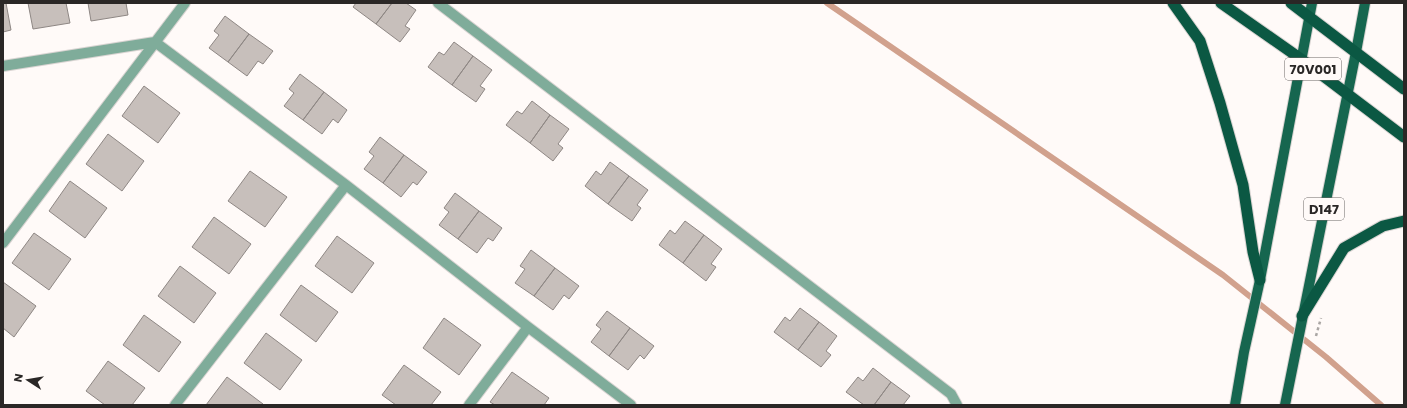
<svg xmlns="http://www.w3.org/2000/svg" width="1407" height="408" font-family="Poppins,sans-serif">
  <rect width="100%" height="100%" fill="#fffaf8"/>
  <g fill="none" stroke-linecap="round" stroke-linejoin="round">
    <path stroke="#d1a18d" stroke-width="6" d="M827,3L1223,275L1326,357L1381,405"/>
  </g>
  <path fill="#c7bfbb" stroke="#8e8784" d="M3,3H6L11,30L3,32Z
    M28,3H66L70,23L33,29Z
    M88,3H126L128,15L91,21Z
    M356,3H392L376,24L353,7Z
    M392,3H406L416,10L405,26L410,29L400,42L376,24Z
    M225,16L249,34L228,62L209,48L219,35L214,31Z
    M249,34L273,51L263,64L258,61L247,76L228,62Z
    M454,42L473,56L452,85L428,67L439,52L444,55Z
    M473,56L492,70L480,86L485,89L476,102L452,85Z
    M300,74L324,92L303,120L284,106L294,93L289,89Z
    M144,86L180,113L158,143L122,116Z
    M324,92L347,110L338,123L333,119L322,134L303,120Z
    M532,101L550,115L530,143L506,125L517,111L522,114Z
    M550,115L569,129L558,144L563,148L553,161L530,143Z
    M108,134L144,161L122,191L86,164Z
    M380,137L404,155L383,183L364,169L374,156L369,152Z
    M404,155L427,172L417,185L413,182L401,197L383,183Z
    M610,162L629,176L608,204L585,186L596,171L601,175Z
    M250,171L287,197L265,227L228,201Z
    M629,176L648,190L637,205L641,208L632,221L608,204Z
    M70,181L107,208L85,238L49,211Z
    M455,193L479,211L458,239L439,225L449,212L444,208Z
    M479,211L502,228L493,241L488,238L477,253L458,239Z
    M214,217L251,244L229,274L192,247Z
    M685,221L704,235L683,263L659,245L670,230L675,234Z
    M34,233L71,259L49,290L12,263Z
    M704,235L722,249L711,264L716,267L706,281L683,263Z
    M337,236L374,263L352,293L315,266Z
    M531,250L555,268L534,296L515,283L525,269L520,266Z
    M180,266L216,293L194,323L158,296Z
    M555,268L579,286L569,299L564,295L553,310L534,296Z
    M3,282L36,306L14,337L3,328Z
    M301,285L338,312L316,342L280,315Z
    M800,308L819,322L798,350L774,332L785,317L790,321Z
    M607,311L630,328L609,356L591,342L601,329L596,325Z
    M144,315L181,342L159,372L123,345Z
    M444,318L481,345L459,375L423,348Z
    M819,322L837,336L826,351L831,355L821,367L798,350Z
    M630,328L654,346L644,359L640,355L628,370L609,356Z
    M266,333L302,360L280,390L244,363Z
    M108,361L145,388L132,405H105L86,391Z
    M404,365L441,392L431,405H396L382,395Z
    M873,368L891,382L874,405H864L846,392L858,377L863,381Z
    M512,372L549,398L544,405H495L490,402Z
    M227,377L263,404L262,405H206Z
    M891,382L910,396L903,405H874Z"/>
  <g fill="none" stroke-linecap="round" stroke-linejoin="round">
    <defs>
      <path id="minor" d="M438,3L951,394L957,405
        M3,66L155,42L346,185L528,327L631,405
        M3,243L185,3
        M175,405L346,185
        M469,405L528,327"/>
      <path id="primary" d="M1235,405L1244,352L1260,280L1312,3
        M1285,405L1356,52L1365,3"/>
      <path id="trunk" d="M1173,3L1200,41L1220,103L1243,185L1253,252L1260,280
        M1221,3L1301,59L1404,137
        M1291,3L1404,89
        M1302,316L1344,248L1383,226L1404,221"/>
    </defs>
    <use href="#minor" stroke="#d9d4d2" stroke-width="12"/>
    <use href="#primary" stroke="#d9d4d2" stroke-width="12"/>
    <use href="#trunk" stroke="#d9d4d2" stroke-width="13"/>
    <path stroke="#aaa6a4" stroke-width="2.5" stroke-dasharray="3 3" stroke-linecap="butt" d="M1316,336L1321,318"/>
    <use href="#minor" stroke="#7fac9a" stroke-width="10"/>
    <use href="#primary" stroke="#16664f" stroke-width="10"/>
    <use href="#trunk" stroke="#0b5843" stroke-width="11"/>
  </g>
  <g text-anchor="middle" stroke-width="3" stroke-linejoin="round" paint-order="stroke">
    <g fill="#fffaf8" stroke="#6a6665" stroke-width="1">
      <rect x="1285" y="58" width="56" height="22" rx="3"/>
      <rect x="1304" y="198" width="40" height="22" rx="3"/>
    </g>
    <g font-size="13" font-weight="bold" fill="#2a2726">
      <text x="1313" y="74">70V001</text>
      <text x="1324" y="214">D147</text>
    </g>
  </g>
  <rect width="1407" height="408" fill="none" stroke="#2a2726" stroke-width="8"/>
  <g transform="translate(28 380) rotate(282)" stroke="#fffaf8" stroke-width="3" paint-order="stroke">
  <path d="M0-3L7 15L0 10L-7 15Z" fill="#2a2726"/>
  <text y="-6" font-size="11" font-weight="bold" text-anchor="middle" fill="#2a2726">N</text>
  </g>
</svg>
